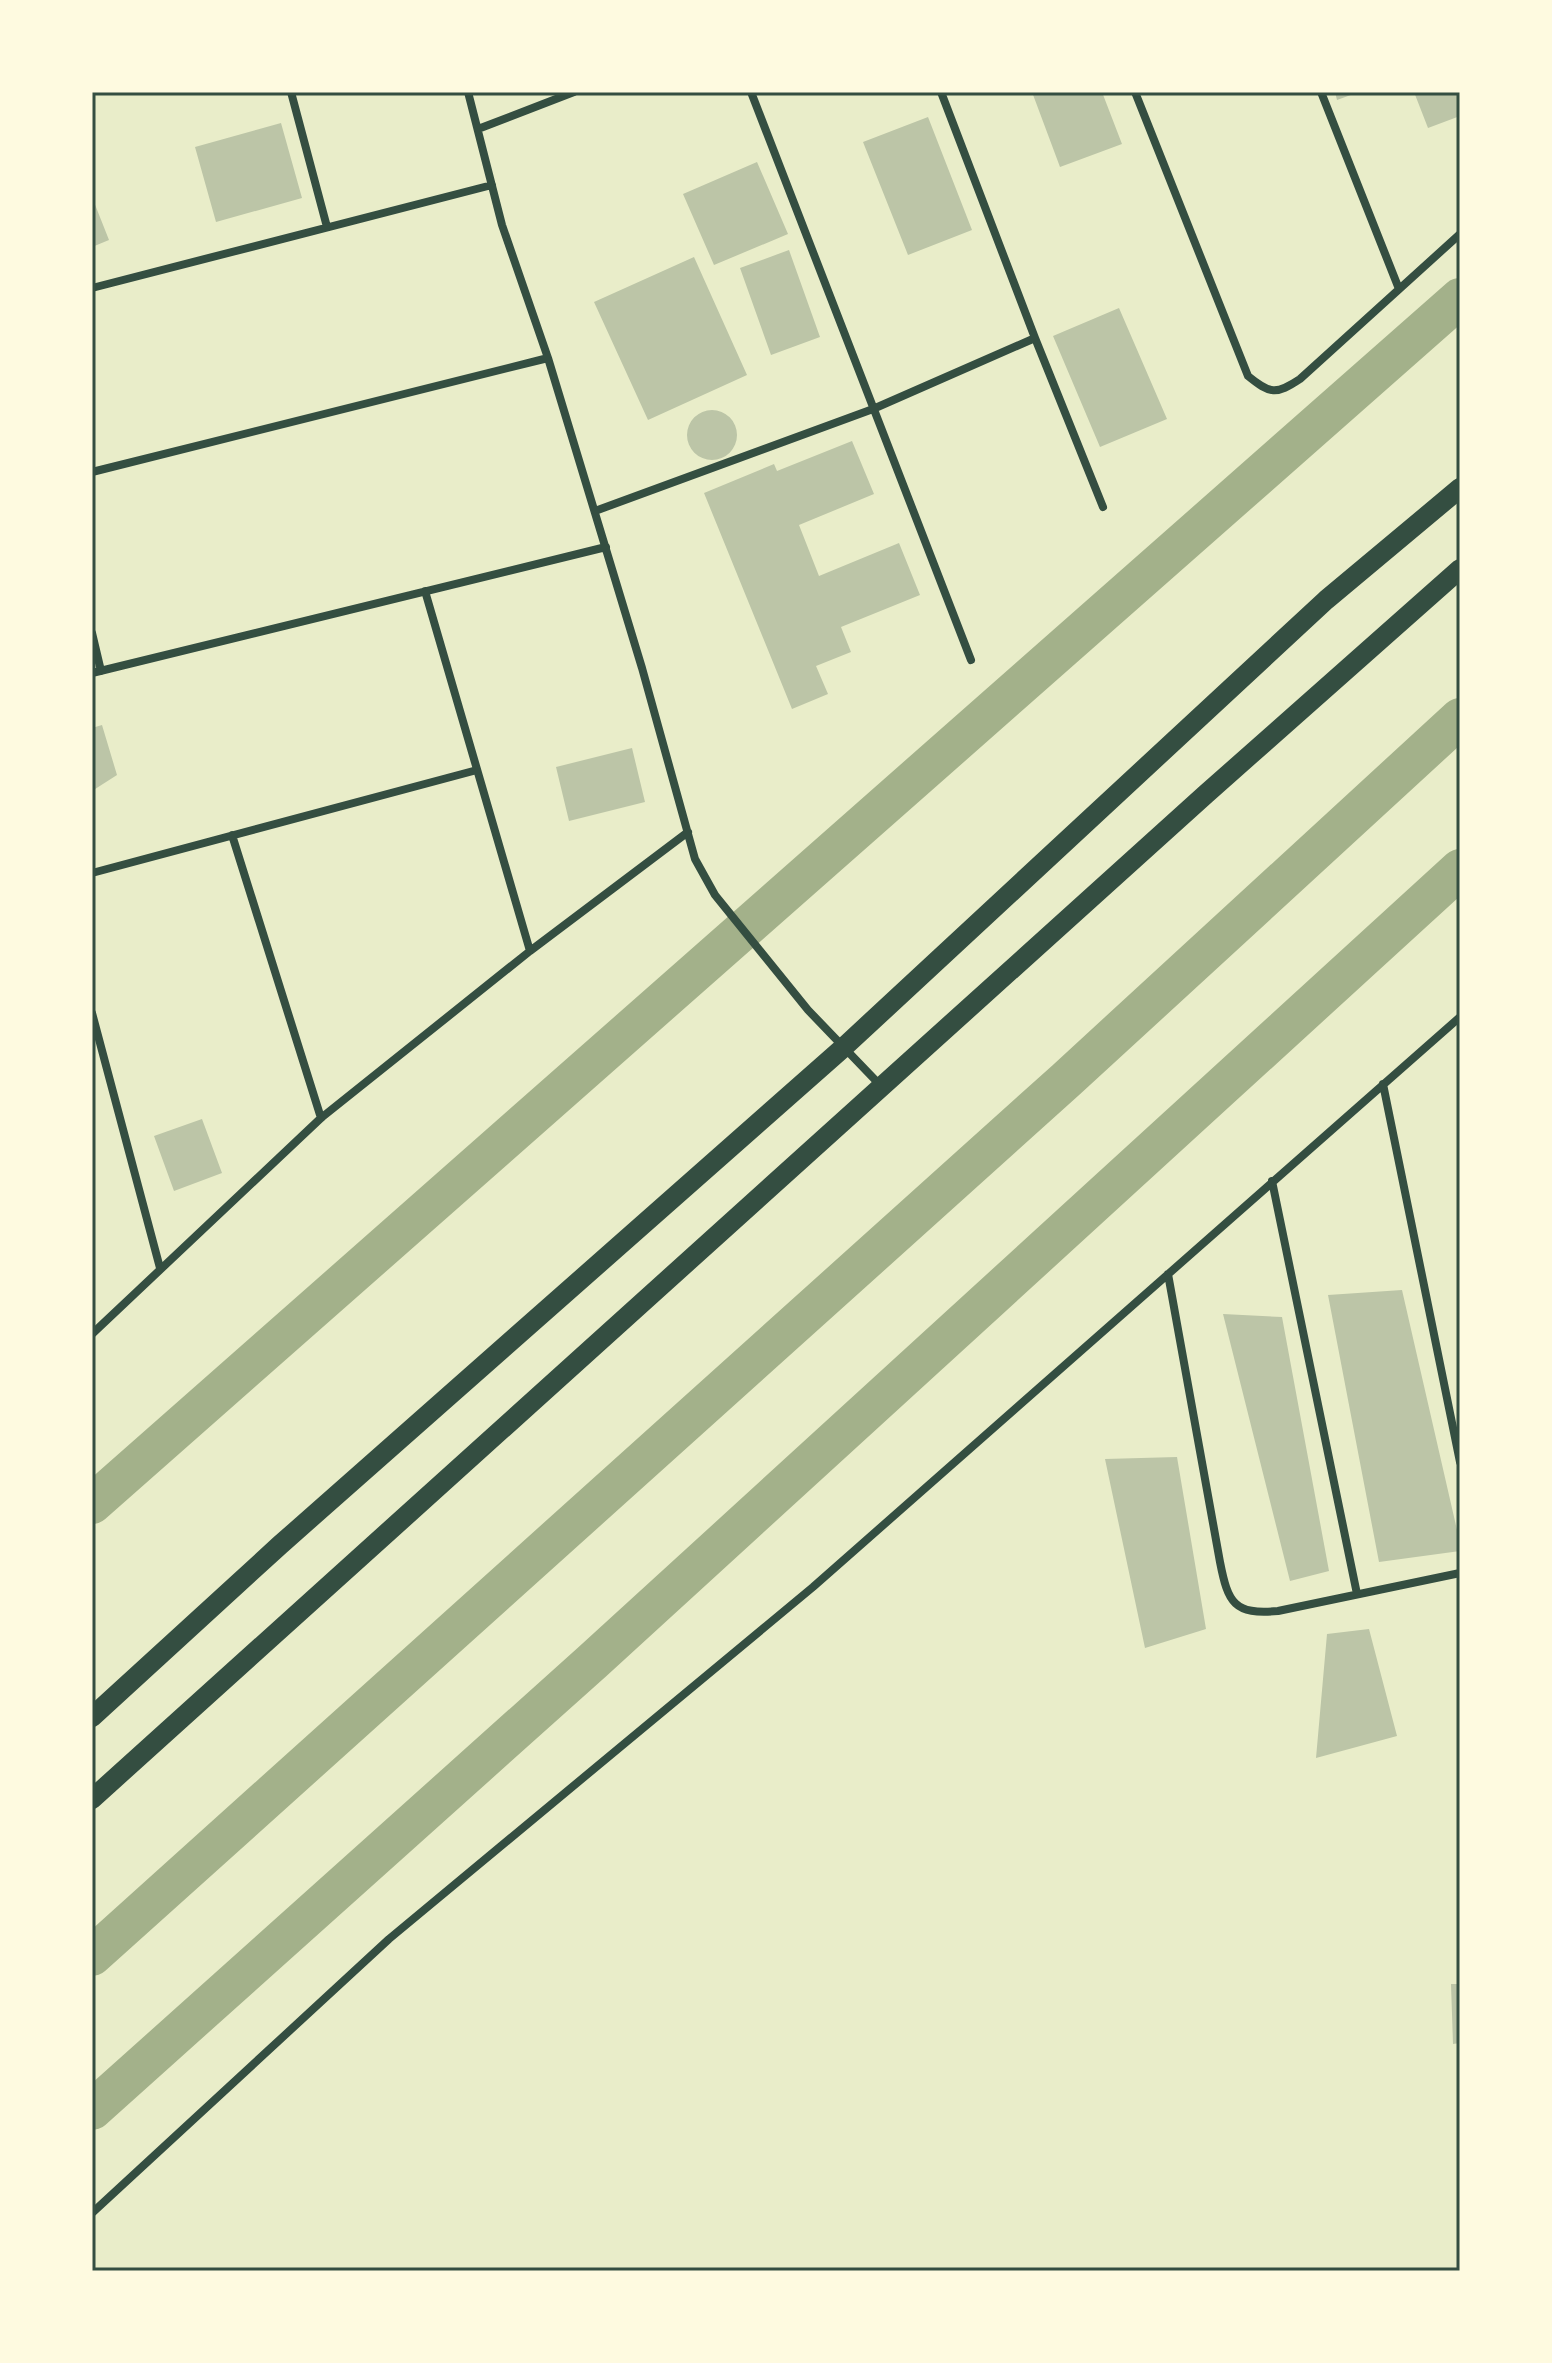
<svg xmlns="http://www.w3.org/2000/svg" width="1552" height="2363" font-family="'Fira Sans',sans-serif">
  <rect width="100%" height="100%" fill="#e9edc9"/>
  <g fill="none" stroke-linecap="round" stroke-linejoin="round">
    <path stroke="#a3b18a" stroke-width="40" d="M92,1504L1460,298
      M92,1956L1066,1080L1460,718
      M92,2110L592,1662L1460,869"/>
  </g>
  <path fill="#bcc5a7" d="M1032,92H1102L1122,144L1060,167Z
    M1335,92H1359L1337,100Z
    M1414,92H1460V116L1428,128Z
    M928,117L972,230L908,255L863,142Z
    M281,123L302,198L216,222L195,147Z
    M757,162L788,234L714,265L683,194Z
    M92,197L109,240L92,247Z
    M789,250L820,337L771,355L740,268Z
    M694,257L747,375L648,420L594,302Z
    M1119,308L1167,419L1100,447L1053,336Z
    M687 435a25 25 0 1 1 50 0a25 25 0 1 1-50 0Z
    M852,441L874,494L799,525L819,576L899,543L920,595L841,627L851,652L816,666L828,694L792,709L704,493L774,464L777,471Z
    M102,725L117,775L92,791V728Z
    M632,748L645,802L569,821L556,767Z
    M202,1119L222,1173L174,1191L154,1136Z
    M1402,1290L1460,1543V1551L1379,1562L1328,1295Z
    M1223,1314L1282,1317L1329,1571L1290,1581Z
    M1177,1457L1206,1629L1145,1648L1105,1459Z
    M1369,1629L1397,1736L1316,1758L1327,1634Z
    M1451,1984H1460V2043L1453,2044Z"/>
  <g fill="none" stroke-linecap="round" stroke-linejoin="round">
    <path stroke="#344e41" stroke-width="8" d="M291,92L327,227
      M468,92L502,225L548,358L642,668L695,859L715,895L808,1010L881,1086
      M751,92L971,660
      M941,92L1035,338L1103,507
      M1135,92L1248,376C1270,394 1276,395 1300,379L1460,234
      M1321,92L1399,289
      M478,129L574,92
      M92,288L492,185
      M92,472L548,358
      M595,511L873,409L1035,338
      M425,591L530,951
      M92,633L101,671
      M92,673L606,547
      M232,835L321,1118
      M92,873L477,770
      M92,1013L160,1268
      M1383,1084L1460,1462
      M1272,1181L1357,1594
      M1168,1274L1220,1562C1228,1603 1234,1615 1278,1611L1460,1573
      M92,1334L321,1118L530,951L688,832
      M92,2213L389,1939L813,1587L1460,1017"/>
    <path stroke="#344e41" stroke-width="20" d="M92,1717L280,1545L844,1047L1326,600L1460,488
      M92,1799L1206,794L1460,569"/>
  </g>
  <rect width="1552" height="2363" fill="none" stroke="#fefae0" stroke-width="188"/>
  <rect x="94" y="94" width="1364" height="2175" fill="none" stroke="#344e41" stroke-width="3"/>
</svg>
